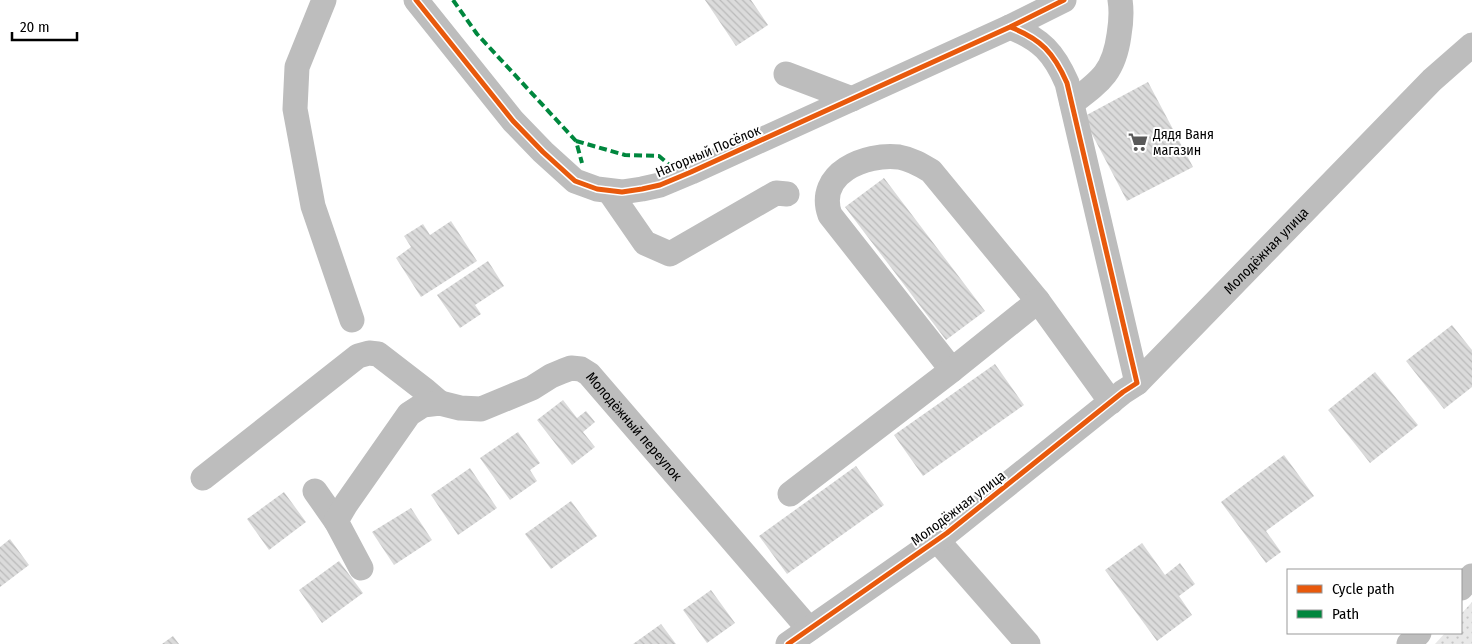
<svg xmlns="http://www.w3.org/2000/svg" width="1472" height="644" font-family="'Fira Sans Condensed',sans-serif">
  <defs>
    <pattern id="park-dots" width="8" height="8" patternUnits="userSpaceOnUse" patternTransform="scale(1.25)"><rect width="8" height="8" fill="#e8e8e8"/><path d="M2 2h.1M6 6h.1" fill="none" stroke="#c5c5c5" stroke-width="1.8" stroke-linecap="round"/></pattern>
    <pattern id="building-back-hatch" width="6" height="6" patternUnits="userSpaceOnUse" patternTransform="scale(1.25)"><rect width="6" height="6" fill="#dbdbdb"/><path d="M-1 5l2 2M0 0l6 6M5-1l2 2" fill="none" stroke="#bababa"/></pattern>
  </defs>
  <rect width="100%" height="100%" fill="#fff"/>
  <path fill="url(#park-dots)" d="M1472,602V644H1435L1445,633H1461V614Z"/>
  <path fill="url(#building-back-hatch)" d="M705,0H751L768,25L736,46Z
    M1148,82L1193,167L1127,201L1083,117Z
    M884,178L985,311L946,340L845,207Z
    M451,221L477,261L421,297L396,258L411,247L404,236L423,224L430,235Z
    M488,261L504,286L475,305L481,314L460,328L437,295Z
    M1452,325L1472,350V387L1444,409L1406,361Z
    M995,364L1024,405L923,476L894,435Z
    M1375,372L1418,425L1370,463L1328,410Z
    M563,400L577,418L586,411L595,422L583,432L595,447L572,465L537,420Z
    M518,432L540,463L530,470L537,481L510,500L480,458Z
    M1284,455L1314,496L1266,531L1281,552L1266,563L1221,502Z
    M856,466L884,505L787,574L759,536Z
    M470,468L497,508L458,535L431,495Z
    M284,492L306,522L269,550L247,519Z
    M571,501L597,536L551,569L525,534Z
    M411,508L432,540L394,565L372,532Z
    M10,539L29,565L0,587V547Z
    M1142,543L1165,575L1180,563L1195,584L1179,596L1192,615L1157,641L1105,570Z
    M339,561L363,593L322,623L299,590Z
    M711,590L735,623L707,643L683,610Z
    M661,624L676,644H633Z
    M173,636L179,644H162Z"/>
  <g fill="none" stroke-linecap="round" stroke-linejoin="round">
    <g stroke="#bdbdbd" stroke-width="25">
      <path d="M324,0L297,67L295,109L313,206L352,320"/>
      <path d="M416,0L513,121L543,152L575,181L597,189L622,192L642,189L660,185L691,172L1010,27L1064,0"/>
      <path d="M1010,27C1041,39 1054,53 1067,83L1137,383"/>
      <path d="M786,74L852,99"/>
      <path d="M1072,103C1101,81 1114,72 1119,35C1121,23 1122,12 1120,0"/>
      <path d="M609,191L645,243L670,254L776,193L787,194"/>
      <path d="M952,370L830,215C815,173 866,153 899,157C911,159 921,165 931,171L1038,301"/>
      <path d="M203,478L358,356L369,353L378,354L426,391L440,403"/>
      <path d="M315,491L336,521"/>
      <path d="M790,494L952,370L1038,301L1111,402"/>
      <path d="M937,540L1028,644"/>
      <path id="s1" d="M361,568L336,521L346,504L409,414L423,405L440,403L460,408L481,409L532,388L551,376L563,371L571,368L581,369L589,374L809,629"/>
      <path d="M1461,588L1472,576"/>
      <path id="s2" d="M788,644L947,533L1123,392L1137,383L1432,80L1472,45"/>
      <path d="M1409,644L1419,633"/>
    </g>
    <path stroke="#00873e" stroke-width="4" stroke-dasharray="8 4" stroke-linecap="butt" d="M453,0L477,34L576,141L582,163
      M576,141L625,155L659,156L673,168"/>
    <defs>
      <path id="cycleway" d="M416,0L513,121L543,152L575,181L597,189L622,192L642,189L660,185L691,172L1010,27L1064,0
        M788,644L947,533L1123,392L1137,383L1067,83C1054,53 1041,39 1010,27"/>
    </defs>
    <use href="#cycleway" stroke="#fff" stroke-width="8"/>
    <use href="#cycleway" stroke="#e8590c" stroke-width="5"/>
  </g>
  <defs>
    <symbol id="supermarket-bare" viewBox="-9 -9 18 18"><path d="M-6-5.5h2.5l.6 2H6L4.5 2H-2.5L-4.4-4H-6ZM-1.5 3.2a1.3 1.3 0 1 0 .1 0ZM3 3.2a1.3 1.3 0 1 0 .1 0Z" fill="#595959" stroke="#fff" stroke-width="2.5" paint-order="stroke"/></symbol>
  </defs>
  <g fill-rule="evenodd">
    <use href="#supermarket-bare" x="1124" y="128" width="28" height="28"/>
  </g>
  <g text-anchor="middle" stroke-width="4" stroke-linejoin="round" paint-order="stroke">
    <g font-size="14" fill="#000" stroke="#fff" text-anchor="start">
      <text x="1153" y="139">Дядя Ваня<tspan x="1153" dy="16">магазин</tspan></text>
    </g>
    <g font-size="14" fill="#000" stroke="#fff">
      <text transform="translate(708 151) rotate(-23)" y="5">Нагорный Посёлок</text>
      <text dy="5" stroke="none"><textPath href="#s2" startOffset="621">Молодёжная улица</textPath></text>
      <text dy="5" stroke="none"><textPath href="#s1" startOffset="446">Молодёжный переулок</textPath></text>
      <text transform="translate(958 508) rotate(-37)" y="5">Молодёжная улица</text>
    </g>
  </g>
  <rect x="1287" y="569" width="175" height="65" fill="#ffffff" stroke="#999999"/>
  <rect x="1297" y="585" width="25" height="8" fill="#e8590c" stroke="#999999"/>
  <text x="1332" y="594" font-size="15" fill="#000000">Cycle path</text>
  <rect x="1297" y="610" width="25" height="8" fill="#00873e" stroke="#999999"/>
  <text x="1332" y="619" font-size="15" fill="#000000">Path</text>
  <path d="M12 32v8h65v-8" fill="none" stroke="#000000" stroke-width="2.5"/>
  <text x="20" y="32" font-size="15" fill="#000000" stroke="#ffffff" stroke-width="4" paint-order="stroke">20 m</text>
</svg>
